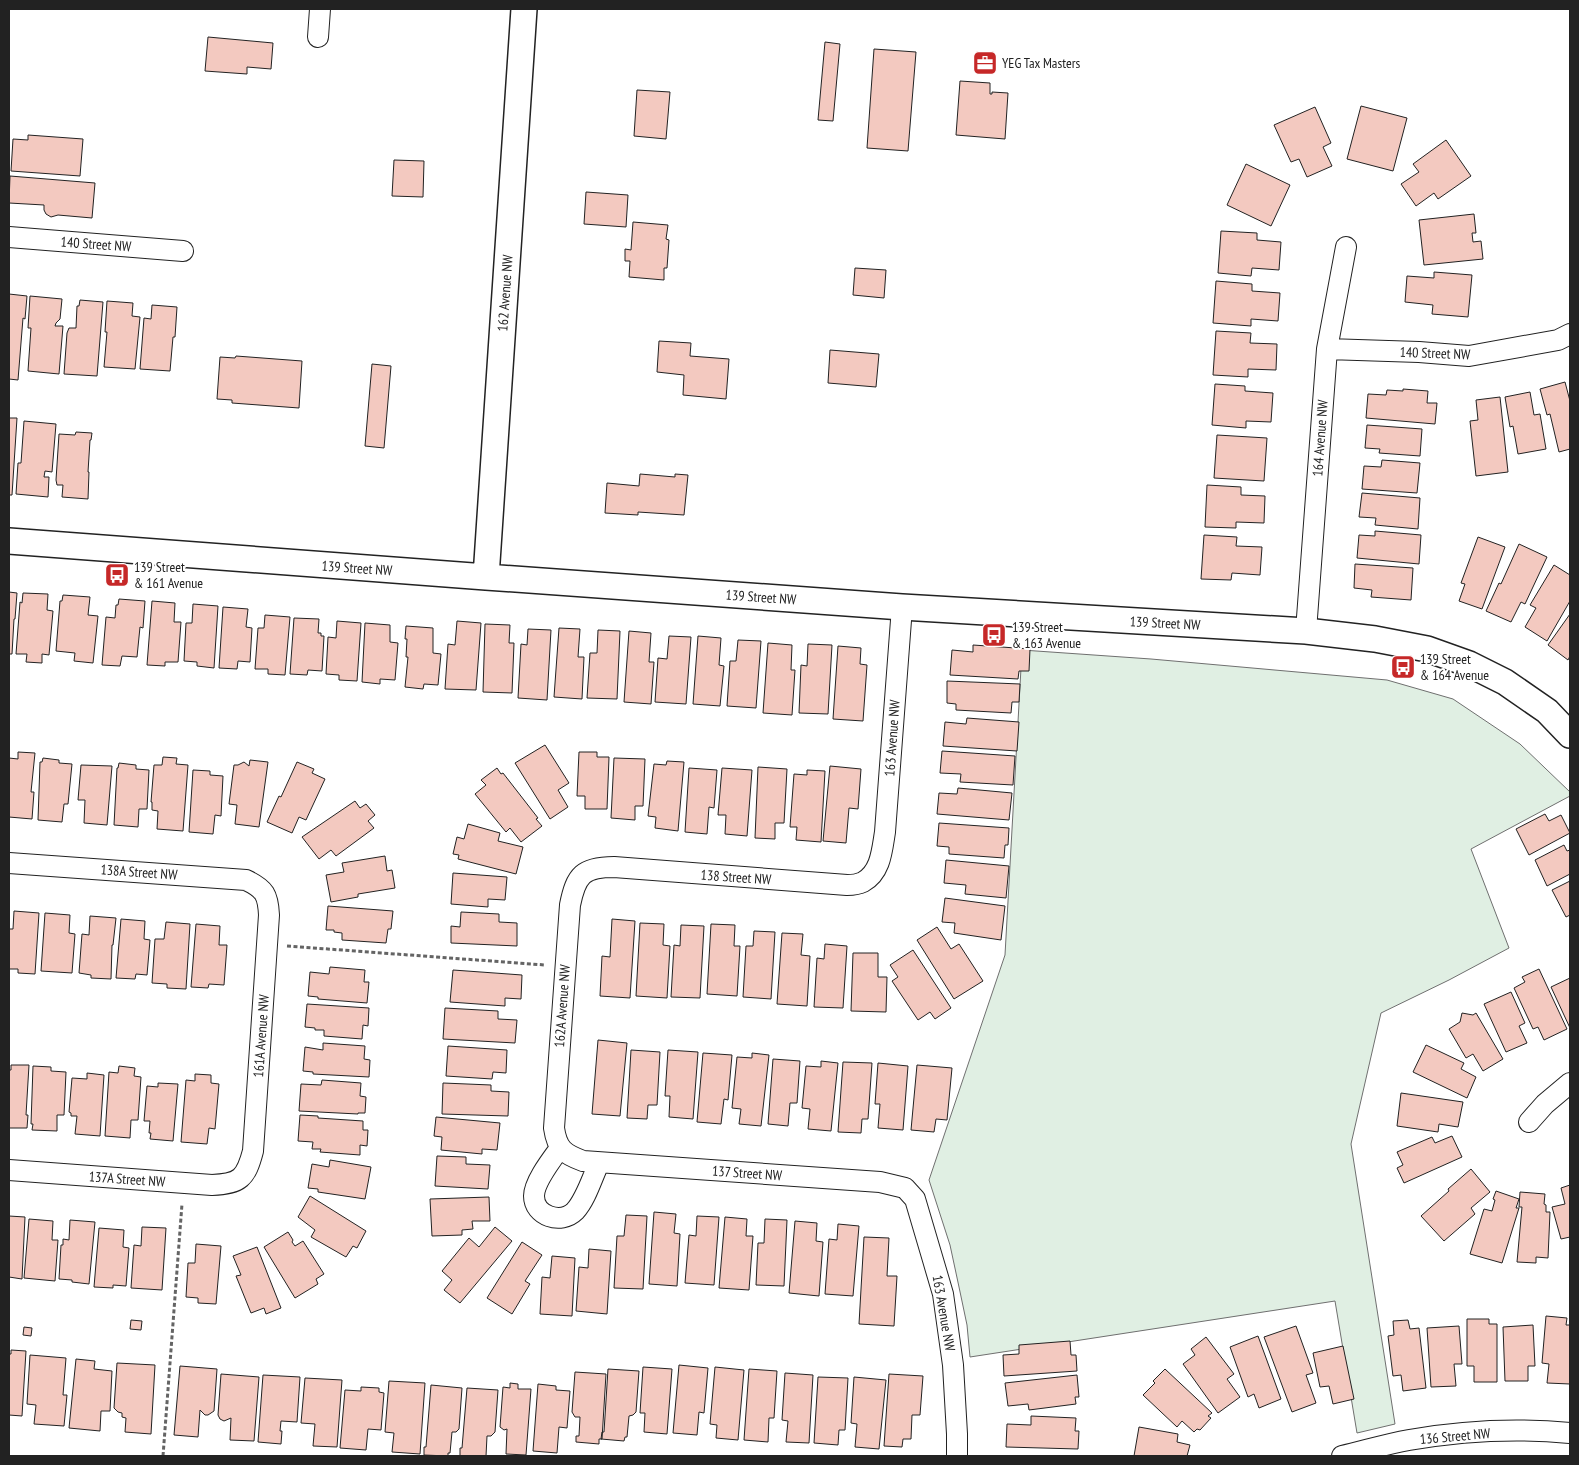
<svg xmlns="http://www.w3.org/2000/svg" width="1579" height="1465" font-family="'PT Sans Narrow',sans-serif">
  <rect width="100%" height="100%" fill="#fff"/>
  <path fill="#e0efe3" stroke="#6f6f6f" d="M1022,650L1151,659L1387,680L1453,699L1520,744L1570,792V796L1471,849L1509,948L1449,980L1381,1013L1351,1144L1395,1424L1357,1433L1335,1301L970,1357L967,1325L959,1287L950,1245L929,1180L1005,955Z"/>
  <path fill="#f3c9c0" stroke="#222" d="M208,37L273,43L271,69L247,67V74L205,71Z
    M825,42L840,44L833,121L818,120Z
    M874,49L916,52L908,151L867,148Z
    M960,81L990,83V94H992V92L1008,93L1005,139L956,135Z
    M637,90L670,92L666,139L634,136Z
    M1361,106L1407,118L1393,171L1347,159Z
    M1315,107L1331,143L1323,147L1332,166L1307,177L1299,159L1291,162L1274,125Z
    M28,135L83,139L80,176L11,171L13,139L28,140Z
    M1446,140L1471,176L1438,199L1434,193L1416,206L1401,184L1419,172L1413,164Z
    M394,160L424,161L423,197L392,196Z
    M1246,164L1290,185L1271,226L1227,205Z
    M10,176L95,183L92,218L58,215L51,217L46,214L44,210V205L9,203Z
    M586,192L628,195L626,227L584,224Z
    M1474,214L1476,233H1472L1473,242L1481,241L1483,259L1424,265L1419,220Z
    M633,222L668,225L666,239L669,240L667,268H664V280L629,277L630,261H625V249L631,250Z
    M1221,231L1257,233V240L1281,242L1279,270L1252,268L1251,276L1218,273Z
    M855,268L886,270L884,298L853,295Z
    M1434,272L1472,275L1468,317L1432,314L1433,305L1405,302L1407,276L1434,278Z
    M1216,281L1252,284V291L1280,293L1278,321L1251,319V326L1213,323Z
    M9,294L27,296L25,319L23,318L18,380L9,379Z
    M30,296L62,299L60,319L56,323L55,326H63L59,374L28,371L31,328H28Z
    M80,300L103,302L97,376L64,374L67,333L69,328H76L77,306H79Z
    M107,301L133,303L132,316L140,317L135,369L104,367L107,332H105Z
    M152,305L177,307L175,337H173L170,371L140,369L144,318L151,319Z
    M1216,331L1251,333L1250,343L1277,344L1276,370L1248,369V377L1213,375Z
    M659,341L691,343L690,356L729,359L726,399L683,395L684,375L657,372Z
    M830,350L879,354L876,387L828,383Z
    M236,356L302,361L299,408L232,403V400L217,399L220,357L235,358Z
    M372,364L391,366L384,448L365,446Z
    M1565,382L1570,401V449L1559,452L1550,414L1547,415L1540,389Z
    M1215,384L1245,386V391L1273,393L1271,422L1246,421V428L1212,425Z
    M1403,389L1428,391L1427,403H1437L1435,424L1366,418L1368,394L1386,395L1387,390L1403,391Z
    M1530,392L1534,415L1540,414L1546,449L1518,454L1513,426L1510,427L1505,397Z
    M1500,397L1508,472L1476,476L1470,421L1478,420L1476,400Z
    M9,418H17L12,495H9Z
    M24,421L56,424L52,472L45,471L44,477H49L48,497L16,494L18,463H21Z
    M1367,425L1422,429L1420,456L1379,453L1380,449L1365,448Z
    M76,432L92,433L91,440H90L88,472H89L88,499L62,497L63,485H57L56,480L59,434L75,435Z
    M1217,435L1267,438L1264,481L1214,478Z
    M1382,460L1420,463L1417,493L1362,489L1364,466L1381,467Z
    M640,474L675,477V474L688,475L684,515L638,512V515L605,513L607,483L639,486Z
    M1207,485L1241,487V495L1265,496L1264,523L1236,522V528L1205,527Z
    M1362,493L1420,498L1418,529L1375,525L1376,518L1359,517Z
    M1375,531L1421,535L1419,564L1357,558L1359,535L1375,536Z
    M1204,535L1237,537L1236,546L1262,547L1260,575L1232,573L1231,580L1201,579Z
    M1478,537L1505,547L1482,609L1459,601L1465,584L1461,583Z
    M1519,544L1547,557L1525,604L1521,602L1511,622L1486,611L1499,583L1501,584Z
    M1355,564L1413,568L1411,600L1371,597L1372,590L1354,588Z
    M1554,565L1570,575V601L1547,641L1525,627L1536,608L1530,605Z
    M9,592L17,593L15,619H14L12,654H9Z
    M23,593L48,594L47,610L53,611L49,655L42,654V663L26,662L27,654H16L20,602L22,603Z
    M63,595L90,597L88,615L98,616L93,663L74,661L75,653L56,651L60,601H62Z
    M119,599L145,601L143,628L140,627L137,657L122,656L120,666L102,665L106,617L115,618L116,605H118Z
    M152,601L175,603L174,622H181L178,662H165V666L147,665Z
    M193,604L218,606L214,668L197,666V662L184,661L186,623H192Z
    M223,607L248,609L246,627L252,628L250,662L238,661L237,669L219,668Z
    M1570,614V656L1568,660L1548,645Z
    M265,615L290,617L285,675L268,674V669H255L258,628H264Z
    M294,618L319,619L318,633H321V636H324L322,671L308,670L307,675L290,674Z
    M337,621L361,623L357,681L339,680V675L326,674L328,637L336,638Z
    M457,621L481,623L476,690L445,689L448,644L455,645Z
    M365,623L390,625V642L398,643L395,680L380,679V684L362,682Z
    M485,624L510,625L509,643H514L512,693L483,692Z
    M406,626L433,628V653L441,654L438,685L424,684L423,689L405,687L408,657H406L407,639H405Z
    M559,628L580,629L578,657H584L582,699L554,697Z
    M528,629L551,630L547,700L518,698L521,644L527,645Z
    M598,630L620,631L617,699L587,698L590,653H597Z
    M629,631L651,633L649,662H654L651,704L624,702Z
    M669,636L691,637L686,704L655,702L658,658L667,659Z
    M698,636L721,638L719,665L724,666L720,706L693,704Z
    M738,640L761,641L756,708L727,706L730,661H736Z
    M768,643L792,645L791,670H795L792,715L763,713Z
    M808,644L832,645L828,714L799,713L801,665L807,666Z
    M973,645L1030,649L1029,671H1019L1018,679L950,675L952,650L973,652Z
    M838,646L861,648L860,664L867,665L863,721L833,719Z
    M947,681L1020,684L1019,702H1012L1011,713L956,710V704L947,703Z
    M967,718L1019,722L1017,751L943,746L945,722L966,724Z
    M545,745L569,783L558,790L568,807L550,819L515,763Z
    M942,751L1015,756L1013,785L960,782L961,774L940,773Z
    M18,752L35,753L31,792H34L32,819L9,817V758L18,759Z
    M579,752H597V757H609L607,809H585V796H577Z
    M163,757L177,758L176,764L188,765L183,831L157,829L158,811L152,810V802H151L154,765H162Z
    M43,758L59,760V763L72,764L68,804H64L62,822L38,820L40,762H42Z
    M614,758L645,759L643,806H635V820L611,818Z
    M250,760L268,762L259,827L235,824L237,805L229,804L234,765H238L244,762L249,766Z
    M667,761L684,762L678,831L655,828L656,817L648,816L654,764L666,765Z
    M297,762L314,769L312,773L325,779L306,820L299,817L292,833L267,822L279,796L281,797Z
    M119,763L136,765V769L149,770L147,809H139L138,827L114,825L117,768H118Z
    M81,765L112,766L107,825L84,823L85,800H78Z
    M830,766L861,769L858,809L849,808L846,843L823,841Z
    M758,767L787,769L784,823H775V839L755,838Z
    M497,768L501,774L503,773L538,818L536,819L542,826L521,842L510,828L506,832L475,794L486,785L481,780Z
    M689,768L717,770L714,808L709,807L707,834L685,832Z
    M722,768L752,770L747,836L725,834L726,815H718Z
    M193,770L210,771V775L223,776L221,816L215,815L213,834L189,832Z
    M807,770L825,771L821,842L796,840L797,827H790L794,774L807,775Z
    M958,788L1012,793L1009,820L937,814L939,793L957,794Z
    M355,801L360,808L366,804L375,815L368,821L374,828L336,856L331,850L319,859L302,837Z
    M1545,814L1549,821L1561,815L1570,833L1529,855L1516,829Z
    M939,823L1009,828L1008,845H1005L1004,858L949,854V847L937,846Z
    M468,824L500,833L498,841L523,847L516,874L458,859L459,855L453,854L457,837L464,839Z
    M1564,845L1567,851L1570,850V874L1547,886L1535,860Z
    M385,856L387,871L392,870L395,888L358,894V897L331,902L326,875L344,872L342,863Z
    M946,860L1009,866L1006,898L965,894L966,885L944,883Z
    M453,873L507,877L505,900L488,899V907L451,904Z
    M1570,881V915L1566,917L1552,890Z
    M945,898L1005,906L1001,940L954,933L955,923L942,922Z
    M328,906L393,911L391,929H388L386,943L342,940V933L334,932V930H326Z
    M14,911L39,913L35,974L18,973V969H9V929H13Z
    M461,912L499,914V922L517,923V946L451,943V926L460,927Z
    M45,913L70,915L69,933L75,934L72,973L41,971Z
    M90,916L116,918L113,945H112L111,979L91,978V975L79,973L82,934L89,935Z
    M121,919L145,921L144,939L150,940L147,975L136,974L135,979L116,978Z
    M612,919L635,921L630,998L600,996L602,956L610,957Z
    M166,922L190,924L186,989L167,988V984L152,983L155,939H164Z
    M640,923L664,924L663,945L670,946L667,998L636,996Z
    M196,924L220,926L219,945H227L224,985L209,984L208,988L191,987Z
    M711,924L735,925L734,946H740L737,996L707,994Z
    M681,925L704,926L700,998L671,997L674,945L680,946Z
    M937,927L951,949L959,944L983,981L954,999L917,940Z
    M754,931L775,932L771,999L743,997L746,946H753Z
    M782,933L803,934L801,955L810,956L807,1006L777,1004Z
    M825,944L847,946L843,1008L814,1007L817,958L824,959Z
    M913,950L951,1008L935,1019L930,1012L918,1020L892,981L898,977L890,965Z
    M853,953H878V977H887L886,1012L851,1011Z
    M330,967L365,970L364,982H369L367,1003L318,999V997L308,996L310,972L329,974Z
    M1539,969L1567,1029L1544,1040L1538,1027L1533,1029L1514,988L1525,982L1522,977Z
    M453,970L522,975L521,999L505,998V1006L450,1002Z
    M1570,978V1028L1551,987Z
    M1511,992L1525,1023L1519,1026L1527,1043L1506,1052L1484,1004Z
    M307,1004L369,1008L368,1026L363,1025L362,1039L324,1036V1030H315V1028L305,1027Z
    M445,1008L498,1011V1019L517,1020L515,1043L443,1039Z
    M1462,1013L1473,1015L1476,1013L1503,1059L1483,1071L1473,1054L1466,1058L1449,1029L1460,1022Z
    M598,1040L627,1043L620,1116L592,1114Z
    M323,1043L365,1046L364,1059L370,1060L369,1077L313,1074V1072L303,1071L305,1047L323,1050Z
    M1426,1045L1464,1063L1461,1069L1476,1077L1467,1098L1413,1072Z
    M448,1046L507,1050L506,1073L493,1072L492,1079L446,1076Z
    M631,1050L660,1052L657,1105H648L647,1119L627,1118Z
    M668,1050L698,1052L693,1119L669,1117L670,1096H665Z
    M703,1053L732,1055L728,1100L724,1099L721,1124L697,1122Z
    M752,1053L769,1055L761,1126L739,1124L741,1109L732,1108L737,1057L752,1058Z
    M773,1059L800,1061L797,1103H790L788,1126L768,1124Z
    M821,1061L838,1063L831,1131L808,1129L810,1109L802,1108L806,1066L821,1067Z
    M843,1062L872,1063L868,1119H862L861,1133L838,1132Z
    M878,1063L908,1066L903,1130L878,1128L880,1104H875Z
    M11,1065H29L26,1115H28L27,1128H9V1070H11Z
    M917,1065L952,1068L947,1120L936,1119L934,1132L911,1130Z
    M33,1066L51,1067V1071L66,1072L64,1115H57V1131L32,1130L33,1124H31Z
    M119,1066L135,1068L134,1076L141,1077L138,1120H131L130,1138L105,1136L109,1072L118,1073Z
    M87,1073L104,1075L100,1136L75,1134L77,1116H71V1113L69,1112L72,1078L87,1079Z
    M195,1074L211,1075V1083L219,1084L215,1129L209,1128L207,1144L181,1142L186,1080L195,1081Z
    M322,1080L361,1083L360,1096L366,1097L365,1113H358V1114L299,1111L301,1084L321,1085Z
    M158,1083L178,1084L173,1141L150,1139L151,1133H149L150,1121H144L147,1086L158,1087Z
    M443,1083L491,1085V1091L509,1092L508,1116L442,1114Z
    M1401,1093L1463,1102L1458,1127L1439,1124L1438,1132L1397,1126Z
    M300,1115L318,1116V1118L363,1121V1130H368L367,1146L360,1145V1155L320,1152L321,1149H312L313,1142L298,1141Z
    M436,1117L500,1123L497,1150L482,1149V1154L441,1150L442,1137L434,1136Z
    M1452,1136L1462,1157L1404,1183L1397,1168L1403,1165L1397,1152L1432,1137L1435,1143Z
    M437,1156L466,1157V1164L490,1165L488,1189L435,1186Z
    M330,1160L371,1167L365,1199L318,1192V1189L308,1188L312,1164L329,1167Z
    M1471,1169L1490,1192L1471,1208L1475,1214L1444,1241L1421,1216L1449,1191L1448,1189Z
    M1570,1185V1237L1561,1239L1552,1207L1565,1204L1561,1188Z
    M1496,1191L1519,1199L1516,1208H1519L1502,1263L1470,1254L1484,1209L1492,1211L1495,1200L1493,1199Z
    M1520,1192L1545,1194L1544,1204L1546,1205V1212H1550L1548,1258L1536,1257V1263L1517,1262L1522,1207H1519Z
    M310,1196L366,1231L357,1248L353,1246L346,1257L311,1237L315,1230L298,1217Z
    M489,1197L490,1221H472L473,1229L462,1230V1235L432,1236L430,1199Z
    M654,1212L676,1214L674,1233L680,1234L677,1286L649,1284Z
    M626,1215L647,1216L643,1289L614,1288L617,1236H624Z
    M9,1216L25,1217L22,1279L9,1277Z
    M697,1216L719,1217L714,1285L685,1283L689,1235L696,1236Z
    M725,1217L747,1219L746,1236H753L749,1290L719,1288Z
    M29,1219L53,1221L52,1240H58L55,1281L24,1278Z
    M765,1219L787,1220L784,1286L756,1285L758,1243H764Z
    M70,1220L95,1222L89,1284L72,1282V1280L59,1279L61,1245H63V1239L69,1240Z
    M795,1221L817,1223L816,1241L823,1242L819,1296L789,1293Z
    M838,1224L859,1226L853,1296L825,1294L829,1239L837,1240Z
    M142,1227L166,1228L162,1290L131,1288L134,1245L141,1246Z
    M495,1227L512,1241L460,1303L444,1290L452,1280L442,1271L469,1238L479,1247Z
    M99,1228L124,1230L123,1247L129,1248L126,1286L113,1285V1288L94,1287Z
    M288,1232L293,1240L292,1242L295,1246L303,1241L324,1274L316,1279L318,1284L295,1298L264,1247Z
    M864,1237L889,1238L887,1276H897L894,1326L859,1324Z
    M522,1242L542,1255L525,1281L530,1284L512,1314L487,1298Z
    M196,1244L221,1246L216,1304L198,1303V1298L186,1297L188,1263H195Z
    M257,1247L281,1308L266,1314L264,1308L251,1313L236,1276L241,1275L233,1256Z
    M589,1249L611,1251L607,1314L576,1311L579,1267L588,1268Z
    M552,1256L575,1258L572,1316L540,1314L542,1277L550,1278Z
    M1546,1316L1567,1318L1566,1325H1570V1384L1547,1383L1549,1364L1542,1363Z
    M1467,1319H1489V1324H1497V1382H1474V1366H1467Z
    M131,1320L142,1321L141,1330L130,1329Z
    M1408,1320L1410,1329L1419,1328L1426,1388L1403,1391L1401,1375L1393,1376L1388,1336L1394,1335L1393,1321Z
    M1533,1325L1535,1366H1528V1381H1505L1503,1327Z
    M1296,1326L1313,1373L1306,1375L1316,1403L1292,1412L1264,1337Z
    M1459,1326L1462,1364H1454L1456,1386L1431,1387L1427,1328Z
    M24,1327L32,1328L31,1336L23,1335Z
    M1258,1336L1281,1399L1259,1408L1254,1394L1248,1397L1230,1347Z
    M1206,1337L1234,1374L1227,1379L1240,1397L1218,1413L1183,1364L1195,1355L1191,1349Z
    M1070,1341L1071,1355H1076L1077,1371L1004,1376L1003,1355L1019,1354V1345Z
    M1343,1346L1354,1399L1333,1404L1329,1386L1320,1387L1313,1353Z
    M11,1350L26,1351L22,1416L9,1415V1354H11Z
    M30,1355L66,1358L63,1395H67L64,1426L34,1424L36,1405L27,1404Z
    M76,1359L95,1361L94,1369L112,1371L110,1411H101L100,1431L69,1428Z
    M117,1363L155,1365L151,1434L125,1432L126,1418L122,1417V1413L118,1412L114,1408Z
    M679,1365L708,1368L704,1413L699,1412L697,1435L673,1433Z
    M180,1366L217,1369L214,1411L208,1415H205L200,1410L198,1437L174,1435Z
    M643,1367L672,1369L667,1434L644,1432L645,1413H640Z
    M715,1367L744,1370L738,1440L716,1438L717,1425L710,1424Z
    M608,1369L639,1371L636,1412L633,1415L629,1416L627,1437H625L624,1441L601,1439L602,1432H604Z
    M749,1369L777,1371L774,1418H769L768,1442L744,1440Z
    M1165,1369L1212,1413L1208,1416L1211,1418L1200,1430L1197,1429L1194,1432L1182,1421L1177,1427L1143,1395L1155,1383L1153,1381Z
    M575,1372L606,1374L602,1439H599V1444L576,1442V1436H579L580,1417H575L572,1412Z
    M785,1373L813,1375L809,1443L786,1442L788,1421L782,1420Z
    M221,1374L259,1377L254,1441L230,1440L231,1418L224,1421L220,1419L218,1415Z
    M889,1374L923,1376L920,1415H912L911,1439H903L902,1447L884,1446Z
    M263,1375L300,1377L297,1422L281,1421L280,1431H282L281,1444L258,1442Z
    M1077,1375L1079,1397H1075L1076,1404L1029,1410L1028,1404L1008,1406L1005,1383Z
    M818,1377L848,1378L845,1430H839L838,1445L814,1443Z
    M854,1377L886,1380L879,1449L855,1447L857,1424L851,1423Z
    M305,1378L342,1380L337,1447L313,1446L315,1424L301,1423Z
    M389,1381L425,1383L420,1454L392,1452L394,1433L385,1432Z
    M510,1383L518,1384V1389H531L526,1455L506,1454L507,1429L504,1430L500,1427L503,1387L510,1388Z
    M538,1384L556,1386V1390L570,1391L567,1428L559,1427L557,1453L533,1451Z
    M431,1385L462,1388L459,1429L456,1432H452L450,1453H448V1456L424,1455V1447H426Z
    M361,1387L379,1388V1392L384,1393L381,1430L368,1429L366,1450L340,1448L345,1390L361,1391Z
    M467,1388L498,1390L495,1432L491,1436H487L486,1456H460V1448H462Z
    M1031,1416L1076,1418L1075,1431H1079L1078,1449L1006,1447L1007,1424L1031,1425Z
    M1139,1427L1178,1434L1177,1442L1190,1445L1187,1456H1134Z"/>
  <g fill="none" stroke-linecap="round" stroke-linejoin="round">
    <defs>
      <path id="minor" d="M318,37L320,9
        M9,237L183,251
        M1327,349L1419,352L1469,356L1558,340L1570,334
        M902,607L885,832C882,850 881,872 863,882C859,884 852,885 847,885L614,867C583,867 576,875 570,905L554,1128C557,1149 564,1154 583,1161L880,1182L905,1188L915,1199L933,1260L943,1294L953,1365L957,1434V1456
        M1306,631L1327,349L1346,247
        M9,863L246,880C265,889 268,895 269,915L253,1151C246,1178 240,1184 212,1185L9,1170
        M1529,1122L1545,1104L1570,1083
        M560,1148C552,1159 534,1182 534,1196C534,1216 561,1225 575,1211C586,1199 592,1178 599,1163
        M1342,1456C1364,1451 1386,1444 1409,1440C1461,1431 1517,1428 1570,1433"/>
      <path id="tertiary" d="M9,541L486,577L902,607L1306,631L1375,639L1427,649L1469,664L1505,682L1547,711L1570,735
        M486,577L524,9"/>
    </defs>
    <use href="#minor" stroke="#222" stroke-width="22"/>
    <use href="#tertiary" stroke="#222" stroke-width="28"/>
    <path stroke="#646464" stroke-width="3" stroke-dasharray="4 2.5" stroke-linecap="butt" d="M287,946L545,965
      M163,1456L182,1204"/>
    <use href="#minor" stroke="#fff" stroke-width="20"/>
    <use href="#tertiary" stroke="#fff" stroke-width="25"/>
  </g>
  <defs>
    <symbol id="office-square" viewBox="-11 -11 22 22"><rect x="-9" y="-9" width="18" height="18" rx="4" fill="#c62828" stroke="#fff"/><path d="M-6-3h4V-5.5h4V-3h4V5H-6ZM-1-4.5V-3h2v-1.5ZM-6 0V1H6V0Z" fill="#fff"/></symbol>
    <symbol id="bus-square" viewBox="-11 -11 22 22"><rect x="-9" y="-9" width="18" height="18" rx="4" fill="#c62828" stroke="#fff"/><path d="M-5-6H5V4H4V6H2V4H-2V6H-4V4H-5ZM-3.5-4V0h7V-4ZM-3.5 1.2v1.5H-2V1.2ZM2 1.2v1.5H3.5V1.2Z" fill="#fff"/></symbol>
  </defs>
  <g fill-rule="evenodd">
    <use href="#office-square" x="971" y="49" width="28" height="28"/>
    <use href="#bus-square" x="103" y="561" width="28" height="28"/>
    <use href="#bus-square" x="980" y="621" width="28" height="28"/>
    <use href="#bus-square" x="1389" y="653" width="28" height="28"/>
  </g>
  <g text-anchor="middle" stroke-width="4" stroke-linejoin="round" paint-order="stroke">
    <g font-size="14" fill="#222" stroke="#fff" text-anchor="start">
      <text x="1002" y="68">YEG Tax Masters</text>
      <text x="134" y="572">139 Street<tspan x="134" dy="16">&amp; 161 Avenue</tspan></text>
      <text x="1012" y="632">139 Street<tspan x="1012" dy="16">&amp; 163 Avenue</tspan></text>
      <text x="1420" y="664">139 Street<tspan x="1420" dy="16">&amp; 164 Avenue</tspan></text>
    </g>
    <g font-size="14" fill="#222" stroke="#fff">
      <text transform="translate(96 244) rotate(4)" y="5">140 Street NW</text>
      <text transform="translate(505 293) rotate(-86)" y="5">162 Avenue NW</text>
      <text transform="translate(1435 353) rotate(2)" y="5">140 Street NW</text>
      <text transform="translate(1320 438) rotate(-86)" y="5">164 Avenue NW</text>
      <text transform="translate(357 568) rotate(4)" y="5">139 Street NW</text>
      <text transform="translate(761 597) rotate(4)" y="5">139 Street NW</text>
      <text transform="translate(1165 623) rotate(3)" y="5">139 Street NW</text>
      <text transform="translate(892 738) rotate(-86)" y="5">163 Avenue NW</text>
      <text transform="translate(139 872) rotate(4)" y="5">138A Street NW</text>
      <text transform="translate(736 877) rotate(4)" y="5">138 Street NW</text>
      <text transform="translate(562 1006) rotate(-86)" y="5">162A Avenue NW</text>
      <text transform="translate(261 1036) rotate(-86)" y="5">161A Avenue NW</text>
      <text transform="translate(747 1173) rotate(4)" y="5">137 Street NW</text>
      <text transform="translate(127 1179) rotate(4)" y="5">137A Street NW</text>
      <text transform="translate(944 1313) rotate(80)" y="5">163 Avenue NW</text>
      <text transform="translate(1455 1436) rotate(-5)" y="5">136 Street NW</text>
    </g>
  </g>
  <rect width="1579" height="1465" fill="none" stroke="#222222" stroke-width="20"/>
</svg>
